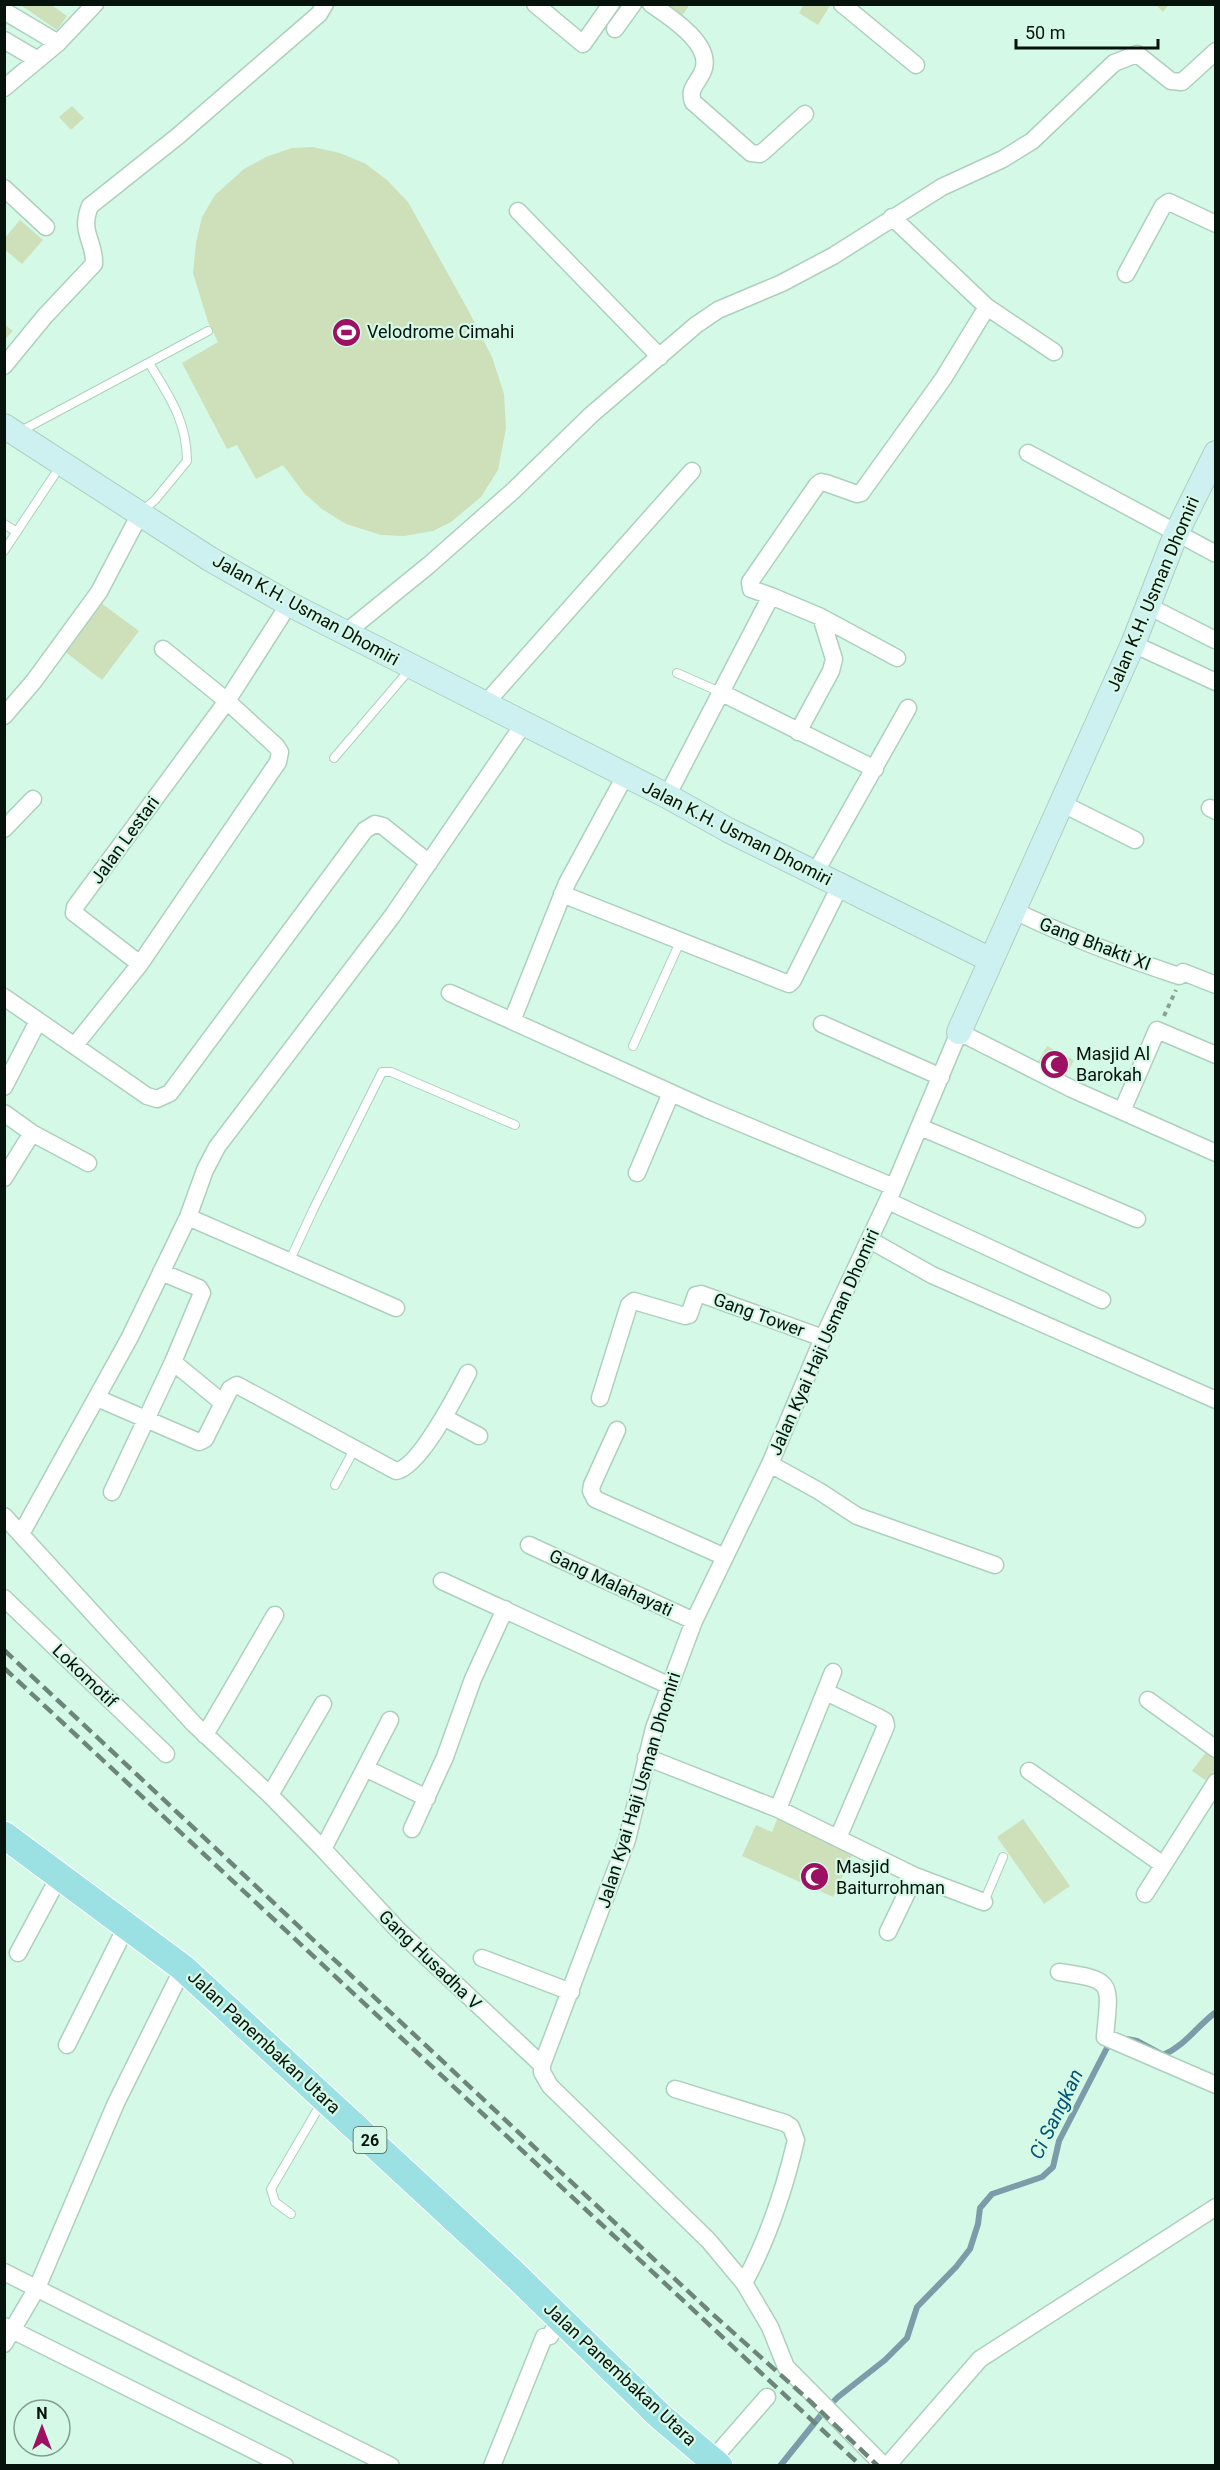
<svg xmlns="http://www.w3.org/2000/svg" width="1220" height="2470" font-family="Roboto,sans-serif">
  <rect width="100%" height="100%" fill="#d5f9e7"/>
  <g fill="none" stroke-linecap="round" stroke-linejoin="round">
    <path stroke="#7c9caa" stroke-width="6" d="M1127,2039L1137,2041L1163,2055C1186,2045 1197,2026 1216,2012
      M780,2466L825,2410L838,2397L885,2360L907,2338L917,2307L956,2267L970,2249L978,2224L980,2208L992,2194L1042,2177L1053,2167L1059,2141L1111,2040"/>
  </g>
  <path fill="#cde0ba" d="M19,4H50L67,16L57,30Z
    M667,4H690L682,16Z
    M804,4H831L818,25L799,13Z
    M1155,4H1169L1163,12Z
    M72,106L84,118L71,130L59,117Z
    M313,147L340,153L366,164L387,180L408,202L467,308L492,357L504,394L506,428L498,470L481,497L451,522L433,531L404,536L381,535L346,524L322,509L304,493L283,465L256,479L237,445L227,449L182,363L218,342L208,322L193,273L196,243L202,217L215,195L244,169L266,157L292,148Z
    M20,220L43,240L22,264L4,249V239Z
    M4,324L13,331L4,340Z
    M101,603L139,631L102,680L64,651Z
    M1047,1046L1074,1060L1063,1081L1035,1067Z
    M1207,1751L1216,1758V1770L1207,1781L1192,1771Z
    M778,1817L854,1851L833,1897L742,1856L756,1825L772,1832Z
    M1023,1819L1070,1886L1044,1904L997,1837Z"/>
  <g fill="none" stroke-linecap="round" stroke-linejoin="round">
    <defs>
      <path id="lane" d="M19,432L208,331
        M141,512L155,500L187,461C187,421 169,396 149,363
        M4,524L17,532
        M4,551L61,465
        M677,673L720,692
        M334,758L411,668
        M633,1046L680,942
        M289,1262L314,1208L382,1072H391L515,1125
        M335,1485L355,1448
        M984,1902L1003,1857
        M291,2214L275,2202L271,2189L322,2102"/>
      <path id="street" d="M535,4L583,44L611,4
        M651,4C670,17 716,46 702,73C697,84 688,89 693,102L751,153L760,154L764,151L805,114
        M842,4L916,65
        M4,11L58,43
        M615,29L633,4
        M4,40L38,60
        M4,88L58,43L95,4
        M4,188L46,227
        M518,211L660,357
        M892,217L987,307L1054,352
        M1126,274L1163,206L1169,202L1216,224
        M4,366L45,316L94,264C95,240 79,233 90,206L178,136L319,14L325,4
        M1028,453L1216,554
        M771,596L751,589L750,582L817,485L821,482L826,483L857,494L861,493L943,379L987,307
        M1148,606L1215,640
        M344,634L429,565L514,490L591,415L696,325L718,310L782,283L833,256L942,187L1003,159L1032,141L1114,63L1137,54L1171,81L1182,82L1216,51
        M1133,644L1216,682
        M720,692L875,769
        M484,705L692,471
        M4,716L34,681L99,592L141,512
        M798,732L831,671L834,659L821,617
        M667,796L771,596L821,617L897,658
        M1061,803L1135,840
        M1210,808L1216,811
        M4,829L33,799
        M815,873L908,708
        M562,894L789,984L793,980L840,886
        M1013,910C1067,937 1122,957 1179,976L1183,972L1216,985
        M140,964L74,913L75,907L227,701L289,604
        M450,993L707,1109L894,1187
        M4,997L147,1096L157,1099L170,1093L365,830L375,824L383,826L429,863
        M512,1021L567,883L625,776
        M822,1024L941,1077
        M75,1045L140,964L278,762L280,752L276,746L227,701L163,649
        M4,1087L38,1021
        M1122,1111L1157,1030L1216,1055
        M4,1113L32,1133L88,1163
        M920,1127L1137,1219
        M637,1173L671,1093
        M4,1178L32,1133
        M888,1201L1102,1300
        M188,1217L396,1308
        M870,1240L932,1275L1216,1400
        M173,1362L223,1403
        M97,1398L199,1442L205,1439L230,1389L237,1385L396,1471C420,1467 456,1395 468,1373
        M600,1398L629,1305L634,1301L685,1316L689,1315L696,1295L701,1294L823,1338
        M445,1418L479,1436
        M617,1430L592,1485L591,1491L595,1499L725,1557
        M770,1464L819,1491L857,1516L995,1565
        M112,1492L173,1362L202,1293L199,1288L161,1272
        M4,1516L194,1724L270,1795
        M21,1534L130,1337L188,1217L205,1170L217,1147L393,915L523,725
        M529,1545L694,1621
        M442,1581L670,1686
        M4,1598L166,1754
        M826,1692L878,1717L885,1721L886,1726L838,1838
        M1148,1700L1216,1749
        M323,1704L270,1795L323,1849L398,1930L542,2065
        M205,1735L275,1615
        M646,1757L778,1809L915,1876L984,1902
        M367,1769L427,1798
        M1029,1771L1162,1864
        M778,1809L833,1672
        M412,1829L445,1757L473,1679L505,1609
        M323,1849L390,1720
        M1145,1894L1216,1782
        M888,1932L915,1876
        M18,1953L60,1875
        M482,1958L571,1992
        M1059,1972C1115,1980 1110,1982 1105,2037L1216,2085
        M67,2045L127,1925
        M675,2089L785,2123L791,2127L796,2140C784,2191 769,2237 744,2283
        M4,2272L391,2466
        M4,2326L285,2466
        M4,2344L37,2288L116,2103L183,1968
        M712,2460L767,2397
        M492,2466L544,2337L550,2336L560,2318
        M884,2466L786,2367L770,2327L744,2283L709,2241L550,2086L542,2072V2065L627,1840L654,1728L694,1621L770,1464L823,1338L894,1187L959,1032L1072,1089L1216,1153
        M887,2466L980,2359L1216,2207"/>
      <path id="secondary" d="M4,426L210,559L289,604L667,796L728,830L991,960
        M959,1032L1133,644L1176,534L1216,453"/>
      <path id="primary" d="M4,1835L183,1968L509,2269L661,2417L719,2466"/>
    </defs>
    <use href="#lane" stroke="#add0be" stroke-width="10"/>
    <use href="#street" stroke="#add0be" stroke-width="19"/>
    <use href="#secondary" stroke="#add0be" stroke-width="26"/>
    <use href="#primary" stroke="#fff" stroke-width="29"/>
    <path stroke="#87a295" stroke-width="4" stroke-dasharray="4.5 4.5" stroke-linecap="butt" d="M1164,1016L1176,990"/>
    <use href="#lane" stroke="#fff" stroke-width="8"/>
    <use href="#street" stroke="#fff" stroke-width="16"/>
    <use href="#secondary" stroke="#cdf0f1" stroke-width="24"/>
    <use href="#primary" stroke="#9be0e2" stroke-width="27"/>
    <path stroke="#6e867a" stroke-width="4.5" stroke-dasharray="12 6" stroke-linecap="butt" d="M4,1650L708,2310L811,2402L878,2466
      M4,1668L861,2466"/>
  </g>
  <defs>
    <symbol id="stadium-disc" viewBox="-11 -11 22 22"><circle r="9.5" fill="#9c1161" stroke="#d5f9e7"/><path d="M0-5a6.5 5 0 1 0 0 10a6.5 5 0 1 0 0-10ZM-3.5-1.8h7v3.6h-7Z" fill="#fff"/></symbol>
    <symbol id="mosque-disc" viewBox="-11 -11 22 22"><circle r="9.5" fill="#9c1161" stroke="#d5f9e7"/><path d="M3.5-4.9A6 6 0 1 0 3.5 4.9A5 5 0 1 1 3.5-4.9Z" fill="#fff"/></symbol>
  </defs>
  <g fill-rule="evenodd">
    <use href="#stadium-disc" x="330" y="316" width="33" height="33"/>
    <use href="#mosque-disc" x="1038" y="1048" width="33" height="33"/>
    <use href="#mosque-disc" x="798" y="1860" width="33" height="33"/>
  </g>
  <g text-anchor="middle" stroke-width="4.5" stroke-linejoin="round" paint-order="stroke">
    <rect fill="#d5f9e7" stroke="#44574e" stroke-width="1.5" x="353.5" y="2127" width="33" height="26" rx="4.5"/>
    <g font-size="16" font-weight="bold" fill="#06120c">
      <text x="370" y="2146">26</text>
    </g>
    <g font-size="18" fill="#06120c" stroke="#d5f9e7" text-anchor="start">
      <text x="367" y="338">Velodrome Cimahi</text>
      <text x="1076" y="1060">Masjid Al<tspan x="1076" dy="21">Barokah</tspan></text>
      <text x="836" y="1873">Masjid<tspan x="836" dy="21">Baiturrohman</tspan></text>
    </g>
    <g font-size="18" fill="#06120c" stroke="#d5f9e7">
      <text transform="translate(1153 594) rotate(-67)" y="6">Jalan K.H. Usman Dhomiri</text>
      <text transform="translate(306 610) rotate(29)" y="6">Jalan K.H. Usman Dhomiri</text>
      <text transform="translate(737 833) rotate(27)" y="6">Jalan K.H. Usman Dhomiri</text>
      <text transform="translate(125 840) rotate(-54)" y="6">Jalan Lestari</text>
      <text transform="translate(1095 944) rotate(21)" y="6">Gang Bhakti XI</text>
      <text transform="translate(759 1315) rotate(20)" y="6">Gang Tower</text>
      <text transform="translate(824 1342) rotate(-66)" y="6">Jalan Kyai Haji Usman Dhomiri</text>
      <text transform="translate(611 1583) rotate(25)" y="6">Gang Malahayati</text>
      <text transform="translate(85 1676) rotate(44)" y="6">Lokomotif</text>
      <text transform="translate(639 1790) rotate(-73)" y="6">Jalan Kyai Haji Usman Dhomiri</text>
      <text transform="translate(430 1960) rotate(44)" y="6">Gang Husadha V</text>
      <text transform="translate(264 2042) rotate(43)" y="6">Jalan Panembakan Utara</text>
      <text transform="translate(620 2374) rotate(43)" y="6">Jalan Panembakan Utara</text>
    </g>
    <g font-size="20" font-style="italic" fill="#035472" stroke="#d5f9e7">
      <text transform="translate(1056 2114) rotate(-64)" y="7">Ci Sangkan</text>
    </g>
  </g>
  <rect width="1220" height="2470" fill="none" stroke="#06120c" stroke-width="12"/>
  <g transform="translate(42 2428)"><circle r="28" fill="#d5f9e7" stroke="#829d8f" stroke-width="1.5"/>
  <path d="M0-4.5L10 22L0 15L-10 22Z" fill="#9c1161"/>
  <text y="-9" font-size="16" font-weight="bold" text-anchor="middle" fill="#06120c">N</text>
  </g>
  <path d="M1016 39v9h142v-9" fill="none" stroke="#06120c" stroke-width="3"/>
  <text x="1025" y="39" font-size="18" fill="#06120c" stroke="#d5f9e7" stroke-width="4.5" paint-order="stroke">50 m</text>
</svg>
